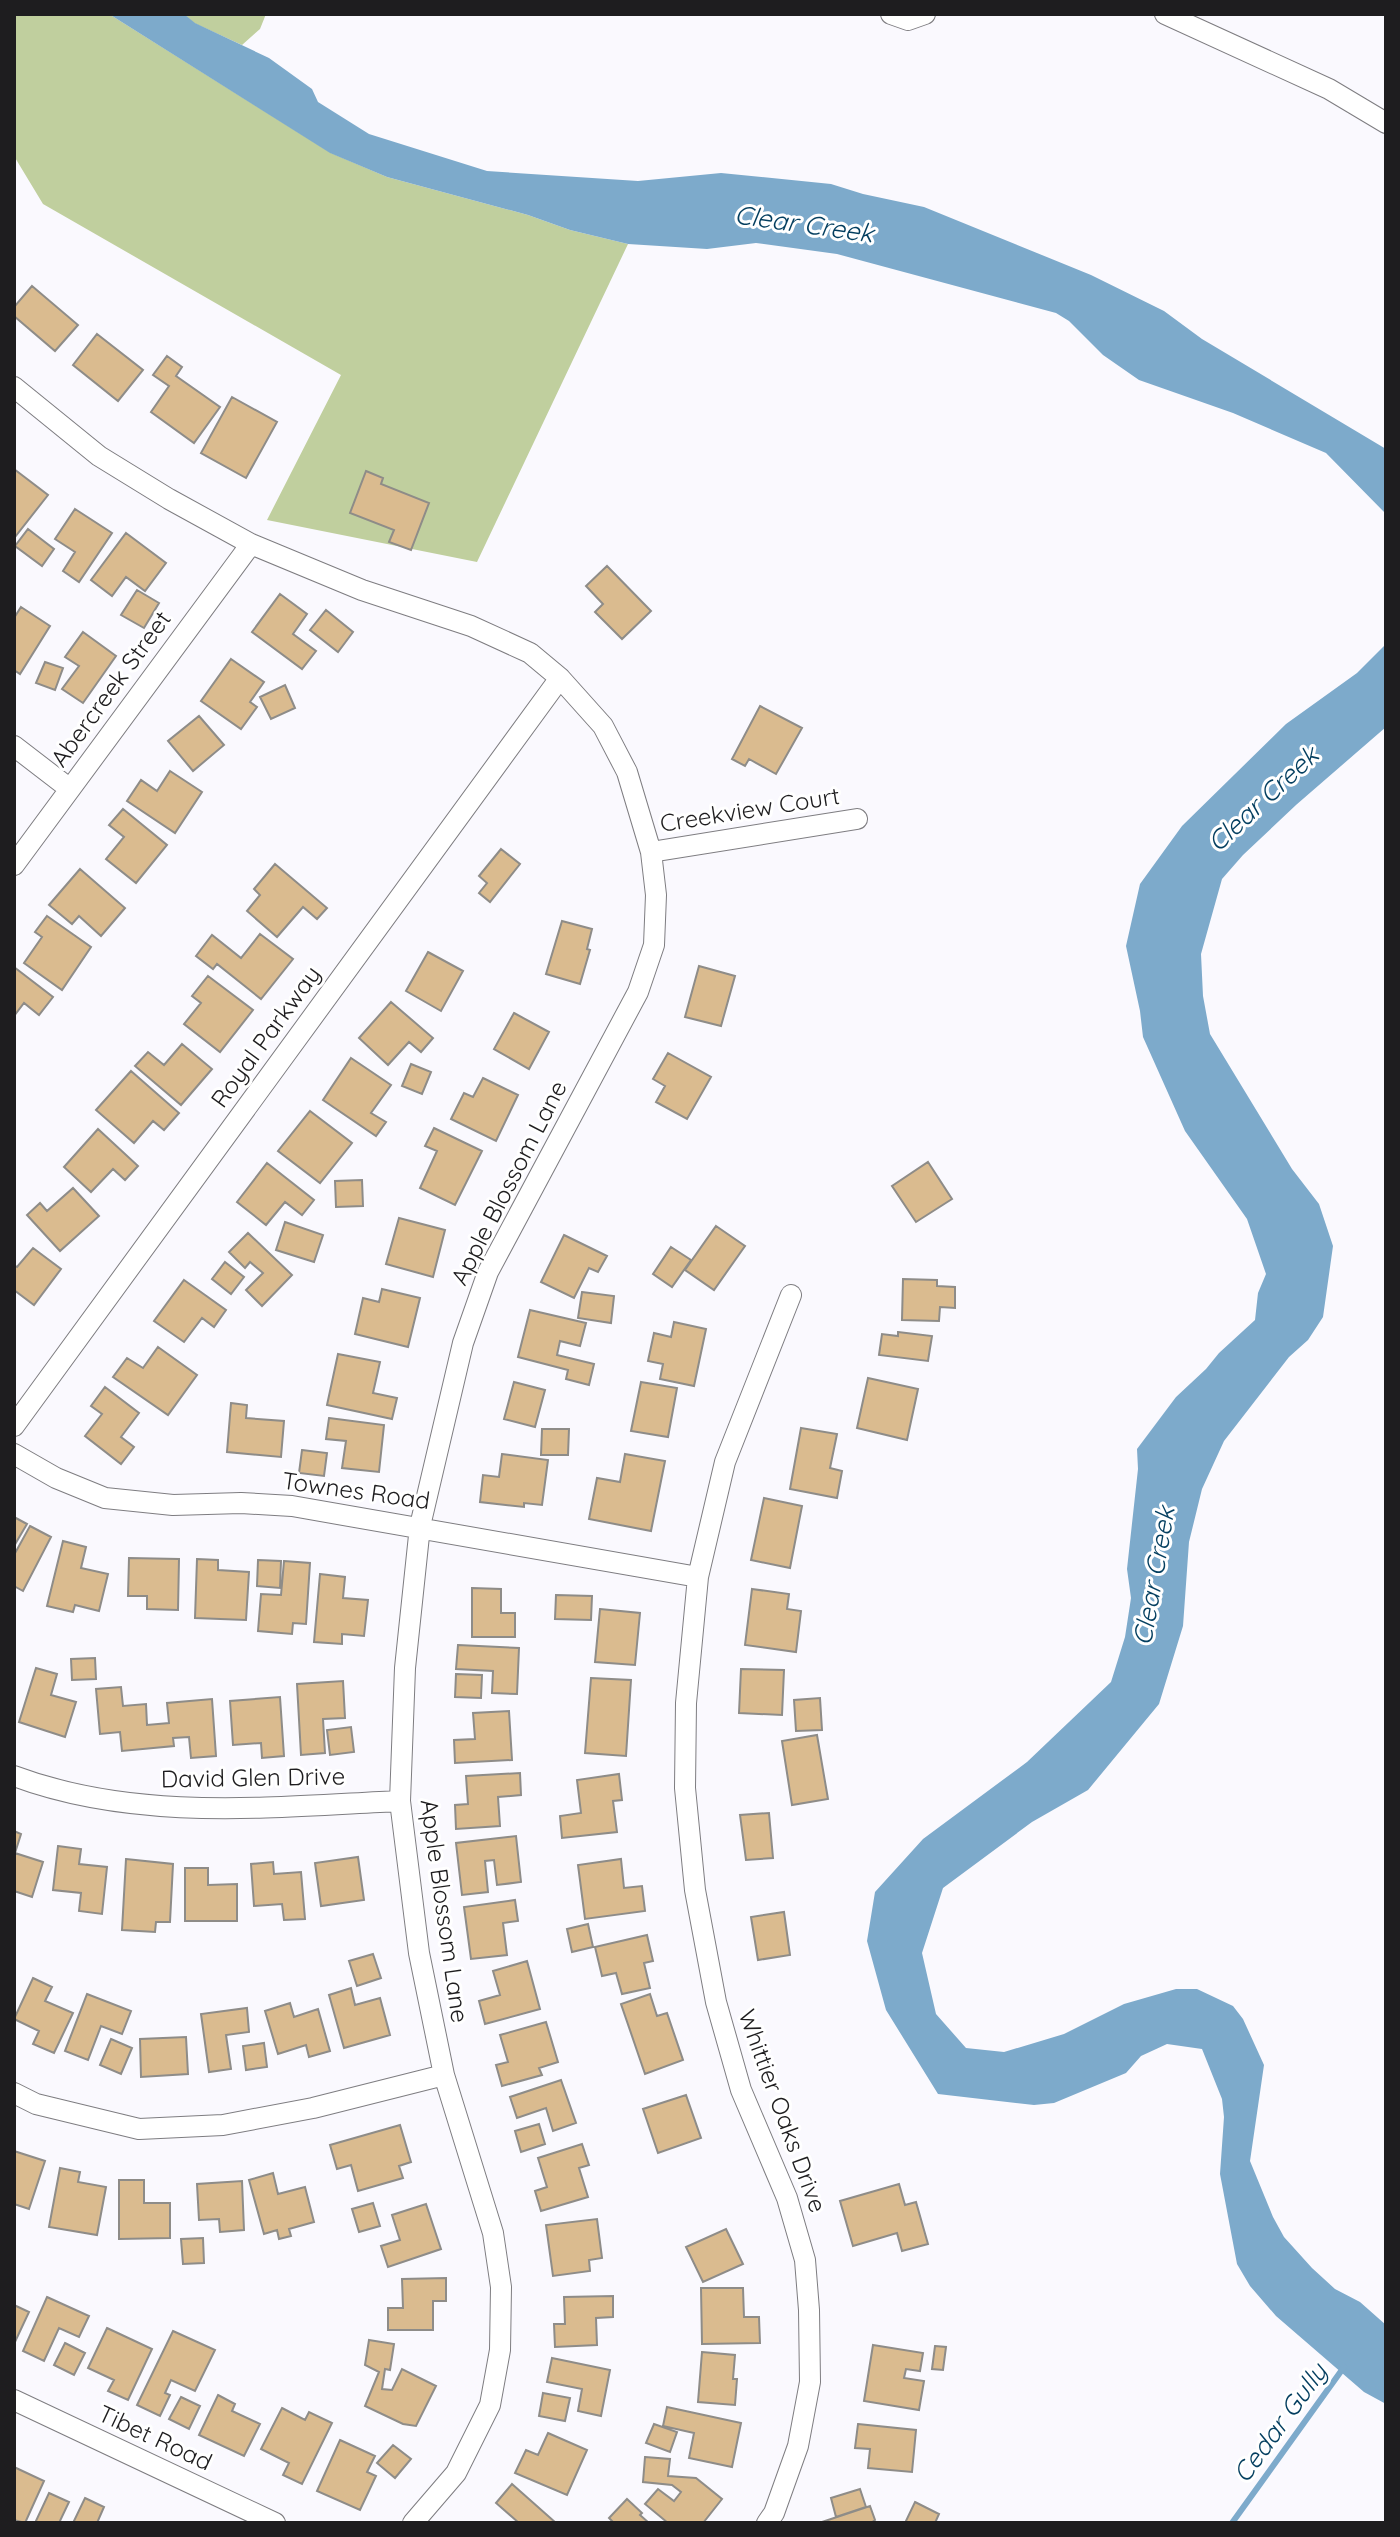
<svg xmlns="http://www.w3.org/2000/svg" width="1400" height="2537" font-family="Quicksand,sans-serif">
  <rect width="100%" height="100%" fill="#faf9fe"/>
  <path fill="#c0cf9e" d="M14,14H109L331,153L387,177L528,215L570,230L628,244L477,562L267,520L341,375L43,204L14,156Z
    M184,14H266L260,29L242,45L194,23Z"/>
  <path fill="#7daacb" d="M109,14H184L195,23L269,58L312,89L318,102L369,134L487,171L638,181L721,173L831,184L863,194L924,207L1091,275L1164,311L1202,339L1386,449V514L1326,453L1233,413L1139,380L1103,355L1069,321L1056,313L837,254L756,243L707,249L628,244L570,230L528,215L387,177L330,153Z
    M1386,644V727L1296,805L1243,855L1222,879L1201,954L1203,996L1210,1034L1292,1169L1319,1204L1333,1246L1323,1317L1308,1340L1289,1357L1224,1441L1202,1489L1189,1542L1183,1626L1159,1704L1088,1790L1032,1822L943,1888L922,1953L936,2014L966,2048L1004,2052L1064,2034L1124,2004L1176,1989H1197L1233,2006L1243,2019L1264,2065L1250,2161L1273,2217L1284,2237L1312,2268L1335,2289L1360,2302L1386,2325V2404L1364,2392L1276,2316L1250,2286L1237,2264L1220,2174L1224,2117L1222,2099L1202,2049L1167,2044L1141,2056L1126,2073L1054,2103L1034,2105L938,2094L886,2010L867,1941L875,1892L923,1839L1027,1762L1111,1682L1125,1637L1131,1598L1127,1569L1138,1469L1137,1449L1176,1397L1206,1369L1219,1353L1255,1320L1258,1293L1266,1274L1247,1219L1185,1131L1143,1037L1140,1011L1126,946L1140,884L1182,826L1286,724L1357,673Z"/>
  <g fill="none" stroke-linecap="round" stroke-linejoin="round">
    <path stroke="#7daacb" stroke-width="6" d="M1232,2523L1344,2367"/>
  </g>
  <path fill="#dabb8f" stroke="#8e8c88" stroke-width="2" d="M32,286L78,325L55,351L14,316V307Z
    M97,334L143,370L118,401L73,365Z
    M167,356L182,367L176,376L220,407L194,443L151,412L169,386L153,375Z
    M232,397L277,422L246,478L201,453Z
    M14,469L48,495L15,537H14Z
    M366,471L383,478L381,484L429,503L411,550L389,542L394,530L350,513Z
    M75,509L112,533L79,582L63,571L75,552L55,539Z
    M28,529L54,549L42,566L15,546Z
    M126,533L166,563L145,591L126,577L112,596L91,580Z
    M607,566L651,611L622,639L595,612L603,604L586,586Z
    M137,590L159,603L144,628L121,615Z
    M280,594L307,614L293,634L316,651L302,669L252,632Z
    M21,607L50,626L20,674L14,670V618Z
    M326,610L353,632L338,652L310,630Z
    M83,632L116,656L83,703L62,689L79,666L65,657Z
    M231,659L264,682L250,702L257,707L241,729L201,701Z
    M45,662L63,668L55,690L36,683Z
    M285,685L295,708L271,719L260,697Z
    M760,706L802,728L776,774L749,759L745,766L732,759Z
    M199,716L224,745L193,771L168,741Z
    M170,771L202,792L175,833L127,801L141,780L157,791Z
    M123,809L167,845L136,883L106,859L124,837L109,825Z
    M501,849L520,864L490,902L479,893L487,883L479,876Z
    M275,864L327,908L317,919L303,907L277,937L247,911L260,895L254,889Z
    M80,869L125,908L101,936L79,916L72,924L49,905Z
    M47,916L91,947L62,990L24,963L42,937L35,932Z
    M562,921L592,929L587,949L590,950L580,984L546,974Z
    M260,934L293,959L261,999L217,964L213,969L196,956L212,935L241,958Z
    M428,952L463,971L441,1011L406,991Z
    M699,966L735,976L721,1026L685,1017Z
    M14,967L53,997L39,1015L24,1003L14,1016Z
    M208,976L253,1010L220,1052L184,1024L201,1003L192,996Z
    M391,1002L433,1038L421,1052L409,1042L388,1065L359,1038Z
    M514,1013L549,1032L529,1069L494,1049Z
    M182,1044L212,1069L181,1105L135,1066L148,1052L164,1065Z
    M668,1053L711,1077L687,1119L656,1102L665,1086L653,1079Z
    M351,1058L391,1085L371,1113L386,1122L376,1136L323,1100Z
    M411,1064L431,1072L422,1094L402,1086Z
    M131,1071L179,1113L164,1130L153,1121L134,1143L96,1110Z
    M483,1078L518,1095L496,1141L451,1119L464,1093L473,1097Z
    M310,1111L352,1143L320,1183L278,1151Z
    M434,1128L482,1151L455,1205L420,1188L437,1151L425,1146Z
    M98,1129L138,1166L125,1180L113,1169L91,1192L64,1167Z
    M928,1162L952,1199L916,1222L892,1186Z
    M267,1163L314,1200L302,1215L285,1202L266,1225L237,1202Z
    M362,1180L363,1206L336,1207L335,1181Z
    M73,1188L99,1216L60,1251L27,1215L40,1203L47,1211Z
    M399,1218L445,1230L433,1277L386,1264Z
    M285,1222L323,1235L314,1262L276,1250Z
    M716,1226L745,1246L714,1290L685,1270Z
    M248,1233L292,1275L262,1306L246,1290L263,1273L250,1262L245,1268L229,1252Z
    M564,1235L607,1256L598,1272L589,1268L574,1298L541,1282Z
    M671,1247L691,1260L672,1287L653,1274Z
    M33,1248L61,1269L34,1305L14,1290V1265L17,1267Z
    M225,1262L244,1277L231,1294L212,1279Z
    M903,1279L937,1280V1286L955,1287V1308L940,1307L939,1321L902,1320Z
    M184,1280L226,1310L214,1327L202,1318L184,1342L154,1321Z
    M382,1289L420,1298L408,1347L355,1334L363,1298L379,1302Z
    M582,1292L614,1296L611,1323L578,1318Z
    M530,1310L586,1323L580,1346L560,1341L557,1355L594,1364L589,1385L566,1379L568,1370L518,1357Z
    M674,1322L706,1329L694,1386L660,1379L663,1364L648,1361L654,1333L671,1337Z
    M898,1332L932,1336L928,1361L879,1355L882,1334L898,1336Z
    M158,1347L197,1375L168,1415L113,1377L127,1358L143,1368Z
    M338,1354L380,1362L373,1393L397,1398L392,1419L327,1405Z
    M868,1378L918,1389L907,1440L857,1428Z
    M514,1382L545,1390L535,1427L504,1419Z
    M641,1382L677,1388L668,1437L631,1431Z
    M105,1387L139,1413L121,1437L134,1447L121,1464L85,1436L102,1414L91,1406Z
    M231,1403L247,1405L246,1418L284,1421L281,1457L227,1452Z
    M329,1418L384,1425L379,1472L342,1468L346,1441L326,1439Z
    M801,1428L837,1434L830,1468L842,1471L837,1498L790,1489Z
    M542,1429H569L568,1455H541Z
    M302,1450L327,1453L324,1476L299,1473Z
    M502,1454L548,1460L542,1505L524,1503V1507L480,1502L483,1475L499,1477Z
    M625,1454L665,1461L651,1531L589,1519L597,1478L620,1482Z
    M764,1498L802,1506L790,1568L751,1560Z
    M14,1517L27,1524L14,1546Z
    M30,1526L51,1537L23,1591L14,1586V1555Z
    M63,1541L86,1547L81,1568L108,1574L99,1611L75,1605L73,1612L47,1606Z
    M129,1558L179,1559L178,1610L147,1609V1596H128Z
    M197,1559L218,1560V1570L249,1572L246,1620L195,1618Z
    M258,1560L281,1561L280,1588L257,1586Z
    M284,1561L310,1563L306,1624L293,1623L292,1634L258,1631L261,1594L281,1595Z
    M320,1574L345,1577L343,1598L368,1600L364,1636L342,1634V1644L314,1642Z
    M472,1588L501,1589V1613H515V1637H472Z
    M752,1589L789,1594L787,1609L801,1611L796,1652L745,1645Z
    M556,1595L592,1596L591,1620L555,1619Z
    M600,1609L640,1613L635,1665L595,1662Z
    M458,1645L519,1648L517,1694L492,1693L493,1671L456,1669Z
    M95,1658L96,1679L72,1680L71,1659Z
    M36,1668L57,1674L51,1695L76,1702L65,1737L19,1722Z
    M741,1669L784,1670L782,1715L739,1713Z
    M456,1674L482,1675L481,1698L455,1697Z
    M591,1678L631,1680L626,1756L585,1753Z
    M343,1681L345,1718L323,1719L325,1753L301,1755L297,1684Z
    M121,1687L123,1706L146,1704L147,1725L169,1723L167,1703L212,1699L216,1756L191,1758L189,1737L173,1738L174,1746L122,1751L120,1732L100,1734L96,1689Z
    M280,1697L284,1756L262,1758L261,1743L233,1745L230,1701Z
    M820,1698L822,1730L796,1731L794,1700Z
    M509,1711L512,1760L455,1763L454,1740L475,1739L473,1713Z
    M351,1727L354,1752L330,1755L327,1730Z
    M817,1735L828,1799L792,1805L782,1741Z
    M520,1773L521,1795L498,1797L500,1826L456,1829L455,1805L468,1804L466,1776Z
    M619,1774L622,1800L613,1801L617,1832L562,1838L560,1816L581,1813L577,1780Z
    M769,1813L773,1858L746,1860L740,1815Z
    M14,1831L21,1834L15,1853L43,1862L32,1897L14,1891Z
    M516,1836L521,1882L497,1885L494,1860L485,1861L488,1892L462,1895L456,1843Z
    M58,1846L81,1849L79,1864L107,1867L102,1914L79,1911L81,1893L53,1890Z
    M358,1857L364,1900L321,1906L315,1863Z
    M126,1859L173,1864L170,1922H156L155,1932L122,1930Z
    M621,1859L624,1888L642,1886L645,1911L585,1919L578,1865Z
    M273,1862L274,1874L301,1872L305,1919L284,1920L282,1904L254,1906L251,1864Z
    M185,1868H208V1885L237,1884V1921H185Z
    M515,1900L518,1921L503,1923L507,1955L471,1959L464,1907Z
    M784,1912L790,1955L758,1960L751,1917Z
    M588,1924L593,1947L572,1952L567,1929Z
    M647,1935L653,1961L644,1963L650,1988L622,1994L616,1973L602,1976L595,1947Z
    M373,1954L381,1978L357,1986L349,1961Z
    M527,1961L540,2009L485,2024L479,2001L500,1995L493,1971Z
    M33,1978L52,1987L45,2001L73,2013L54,2053L33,2044L39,2031L14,2019Z
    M351,1988L355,2005L380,1998L390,2035L344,2048L329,1995Z
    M87,1994L131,2011L122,2034L101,2026L88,2060L65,2051Z
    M650,1994L657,2016L667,2013L683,2060L645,2074L621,2004Z
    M290,2003L294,2017L318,2009L330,2051L309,2057L306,2045L278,2054L265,2011Z
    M247,2008L249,2032L226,2035L231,2069L209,2072L201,2014Z
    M546,2022L558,2062L539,2068L542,2075L502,2086L496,2065L508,2062L500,2035Z
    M186,2037L188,2074L141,2077L140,2039Z
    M111,2039L132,2048L121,2074L100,2065Z
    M264,2043L267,2067L246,2070L243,2046Z
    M561,2080L576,2123L553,2131L546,2108L517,2118L510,2097Z
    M686,2095L701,2138L658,2153L643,2109Z
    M539,2124L545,2144L521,2152L515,2131Z
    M400,2125L411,2162L399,2166L403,2178L358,2191L351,2165L337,2169L330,2145Z
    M582,2144L589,2165L579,2168L588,2197L541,2211L535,2191L547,2187L538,2158Z
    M14,2151L45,2161L29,2209L14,2204Z
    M60,2168L80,2172L78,2182L106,2187L97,2235L49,2227Z
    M273,2173L278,2194L305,2187L314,2222L289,2229L291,2236L279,2239L277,2230L264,2234L249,2180Z
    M119,2180H144V2203H170V2238L119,2239Z
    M242,2181L244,2230L220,2232L219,2219L199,2220L197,2184Z
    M899,2184L905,2205L916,2202L928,2244L902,2251L897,2233L853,2246L840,2201Z
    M373,2203L380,2226L359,2232L352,2209Z
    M426,2204L441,2249L388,2267L381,2246L400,2240L392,2215Z
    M597,2219L602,2258L589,2260L590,2271L553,2276L546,2225Z
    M726,2229L743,2264L703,2282L686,2247Z
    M203,2238L204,2263L183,2264L181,2239Z
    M446,2278V2301H433V2330H388V2308H403L402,2279Z
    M701,2288H743L744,2317H759L760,2343L702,2344Z
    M613,2296V2317L596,2318L597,2345L555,2347L554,2324H565L564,2297Z
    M47,2297L89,2316L79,2337L59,2328L44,2361L23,2351Z
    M14,2305L29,2312L14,2344Z
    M107,2328L152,2349L128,2400L108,2391L114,2380L88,2368Z
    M173,2331L215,2350L195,2391L171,2380L165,2393L170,2395L160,2416L137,2405Z
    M369,2340L394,2344L390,2370L385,2369L382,2389L392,2390L402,2369L436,2386L416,2426L403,2424L365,2406L379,2372L365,2365Z
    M65,2343L85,2353L74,2375L54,2365Z
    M873,2345L923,2353L920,2371L906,2369L904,2378L924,2381L919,2410L864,2401Z
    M935,2346L946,2347L943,2370L932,2369Z
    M702,2352L735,2355L733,2379H737L735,2405L698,2402Z
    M552,2358L610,2370L601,2416L578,2411L582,2389L547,2382Z
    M543,2393L570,2398L565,2421L539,2416Z
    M218,2395L235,2404L232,2411L260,2424L244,2456L199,2435Z
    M181,2397L200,2406L189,2429L169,2419Z
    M667,2407L741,2423L732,2467L689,2458L694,2433L663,2426Z
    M282,2408L305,2420L309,2412L332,2423L302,2484L283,2475L289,2463L261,2449Z
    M654,2424L677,2432L670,2452L646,2443Z
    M858,2424L916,2430L912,2472L868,2468L870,2449L855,2448Z
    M548,2433L587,2450L567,2495L515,2473L526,2450L538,2455Z
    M340,2440L375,2456L367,2472L376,2476L360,2510L317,2491Z
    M393,2445L411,2459L395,2478L377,2463Z
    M645,2457L670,2459L668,2476L696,2478L722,2499L703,2523H668L645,2504L658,2489L674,2501L681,2492L672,2485L643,2482Z
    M14,2467L44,2481L25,2523L14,2520Z
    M512,2484L556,2523H519L496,2503Z
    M860,2489L866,2507L836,2517L831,2498Z
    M49,2493L69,2502L59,2523H35Z
    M85,2498L104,2507L97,2523H73Z
    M627,2499L642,2513L640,2515L649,2523H614L609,2518Z
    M915,2502L939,2514L935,2523H905Z
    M870,2506L875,2520L871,2523H819Z"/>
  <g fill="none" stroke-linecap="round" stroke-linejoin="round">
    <defs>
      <path id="minor" d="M891,14L908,20L925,14
        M1165,14L1329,89L1386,123
        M14,387L99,456L169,499L251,544L362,590L471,626L530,653L560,678L603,726L627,772L651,852L656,895L654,945L638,992L488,1272L463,1343L420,1526L405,1668L400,1801L419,1953L444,2075L493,2233L501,2287L500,2350L490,2405L456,2473L413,2523
        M14,746L70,789
        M651,852L857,819
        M14,865L251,544
        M14,1426L560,678
        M14,1454L56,1478L105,1498L173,1505L241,1503L292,1506L698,1577
        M14,1776C137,1822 271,1807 400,1801
        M14,2093L36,2104L139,2129L223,2125L313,2108L444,2075
        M14,2400L275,2523
        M767,2523L774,2513L798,2446L810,2382L809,2310L805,2260L787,2198L741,2090L716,2002L695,1890L685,1788L686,1703L698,1577L725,1462L791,1295"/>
    </defs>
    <use href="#minor" stroke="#7e7d81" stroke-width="22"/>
    <use href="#minor" stroke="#fff" stroke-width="20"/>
  </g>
  <g text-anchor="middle" stroke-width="6" stroke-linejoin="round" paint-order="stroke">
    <g font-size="24" fill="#1e1d1f" stroke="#fff">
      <text transform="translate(111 689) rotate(-54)" y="8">Abercreek Street</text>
      <text transform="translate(750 810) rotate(-9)" y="8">Creekview Court</text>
      <text transform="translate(266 1037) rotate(-54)" y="8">Royal Parkway</text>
      <text transform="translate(509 1183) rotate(-63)" y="8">Apple Blossom Lane</text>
      <text transform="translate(356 1491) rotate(8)" y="8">Townes Road</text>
      <text transform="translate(253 1778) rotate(-1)" y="8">David Glen Drive</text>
      <text transform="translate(444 1911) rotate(82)" y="8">Apple Blossom Lane</text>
      <text transform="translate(782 2111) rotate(70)" y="8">Whittier Oaks Drive</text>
      <text transform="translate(155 2438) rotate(25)" y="8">Tibet Road</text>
    </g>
    <g font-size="26" font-style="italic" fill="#033e5f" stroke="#fff">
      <text transform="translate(804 224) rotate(8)" y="9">Clear Creek</text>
      <text transform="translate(1263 799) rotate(-43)" y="9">Clear Creek</text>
      <text transform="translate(1154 1576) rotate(-80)" y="9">Clear Creek</text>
      <text transform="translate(1280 2423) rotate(-54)" y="9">Cedar Gully</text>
    </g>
  </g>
  <rect width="1400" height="2537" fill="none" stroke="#1e1d1f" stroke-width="32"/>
</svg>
